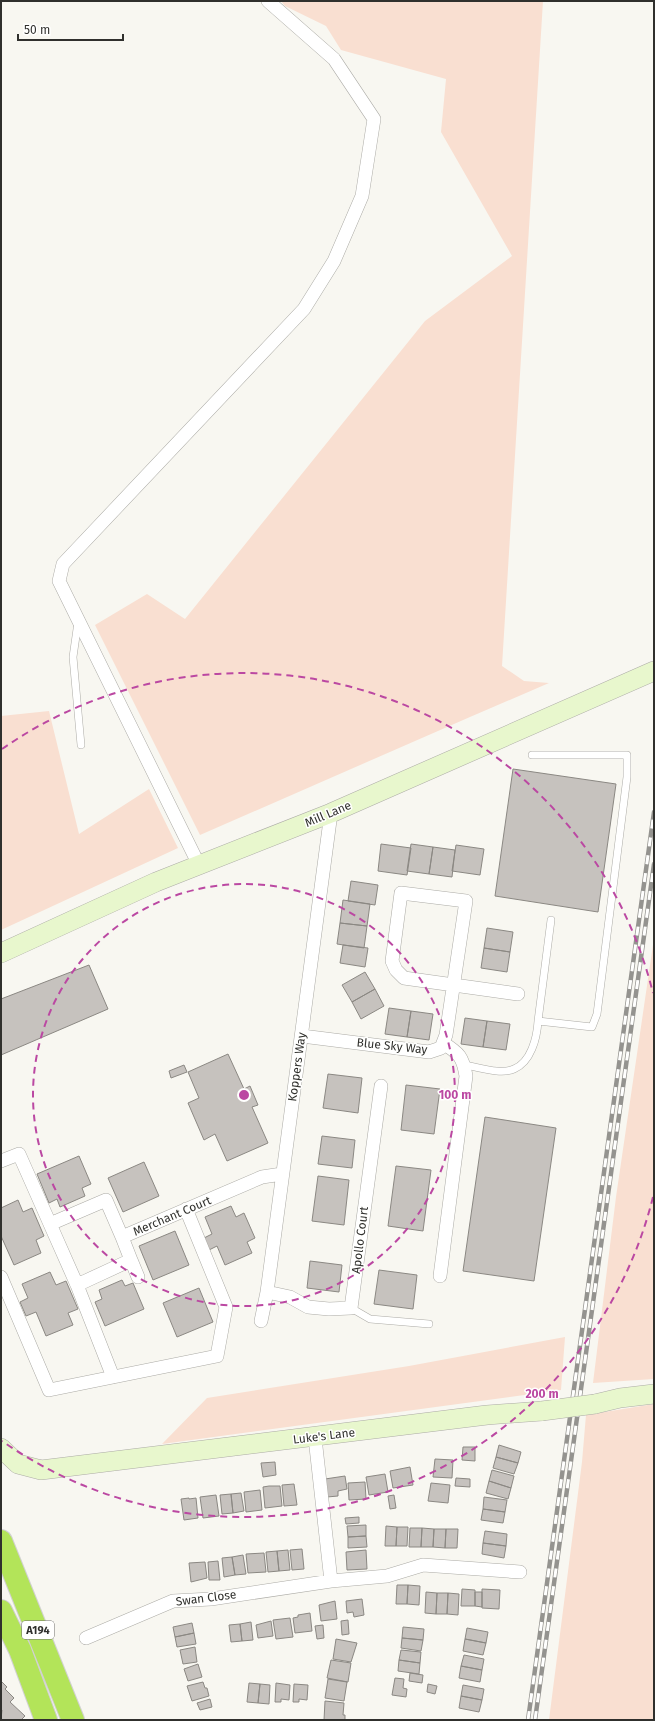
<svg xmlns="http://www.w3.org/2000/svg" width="655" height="1721" font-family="'Fira Sans',sans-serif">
  <rect width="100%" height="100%" fill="#f8f7f1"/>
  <path fill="#f9dfd1" d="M281,1H543L502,666L524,681L549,683L470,717L200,835L95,625L147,594L185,619L425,321L512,256L441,132L446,79L341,50L326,26L285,6Z
    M49,711L79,834L149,789L178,848L1,930V716Z
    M654,938V1379L593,1383L616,1197Z
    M565,1337L561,1390L162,1444L207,1398L409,1366Z
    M654,1404V1720H549L582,1462L586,1415Z"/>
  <path fill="#c6c2be" stroke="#8b8883" d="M513,769L616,784L598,912L495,896Z
    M381,844L411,848L407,875L378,871Z
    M411,844L433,847L429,874L407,871Z
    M456,845L484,849L480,875L452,871Z
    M433,847L455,850L452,877L429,874Z
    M351,881L378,885L375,905L348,901Z
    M343,900L370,904L367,926L340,923Z
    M340,923L367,926L364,948L337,944Z
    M487,928L513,932L510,952L484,948Z
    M343,945L368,948L365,967L340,963Z
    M484,948L510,952L507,972L481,968Z
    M89,965L108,1009L1,1055V999Z
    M365,972L375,989L352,1002L342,985Z
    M375,989L384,1006L361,1019L352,1002Z
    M389,1008L411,1011L407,1037L385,1034Z
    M411,1011L433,1014L429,1040L407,1037Z
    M465,1018L487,1021L483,1047L461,1044Z
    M487,1021L510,1024L506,1050L483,1047Z
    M228,1054L244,1089L250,1086L258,1105L252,1107L268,1143L227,1161L215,1134L204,1140L188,1103L199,1098L188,1072Z
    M184,1065L187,1072L171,1078L169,1071Z
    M328,1074L362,1078L358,1113L323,1108Z
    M406,1085L440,1089L434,1134L401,1130Z
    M485,1117L556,1128L534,1281L463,1271Z
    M322,1136L355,1140L352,1168L318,1164Z
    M79,1156L91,1184L82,1188L85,1196L60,1207L57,1199L49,1203L37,1174Z
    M144,1162L159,1196L123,1212L108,1178Z
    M396,1166L431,1170L423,1231L388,1226Z
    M318,1176L349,1180L344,1225L312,1221Z
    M18,1200L23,1212L32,1208L44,1236L36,1240L41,1253L14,1265L1,1236V1208Z
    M231,1206L236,1217L244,1213L255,1238L247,1242L252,1253L225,1265L217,1246L209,1250L204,1238L212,1234L205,1217Z
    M175,1231L189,1265L153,1280L139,1246Z
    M310,1261L342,1265L339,1292L307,1288Z
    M379,1270L417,1275L413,1309L374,1304Z
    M50,1272L56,1285L66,1281L78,1309L68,1313L73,1325L46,1336L36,1312L26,1316L20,1302L28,1298L22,1284Z
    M122,1280L125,1286L133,1283L144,1309L105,1326L95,1302L102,1299L99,1290Z
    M199,1288L213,1322L177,1337L163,1303Z
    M499,1445L521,1452L518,1463L496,1457Z
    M463,1447H475V1461L462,1460Z
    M496,1457L518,1463L514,1474L493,1468Z
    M435,1459L453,1460L452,1478L433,1477Z
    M275,1462L276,1475L263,1477L261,1463Z
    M410,1467L413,1485L393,1488L390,1471Z
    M492,1470L514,1476L511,1488L489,1481Z
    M385,1474L388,1492L369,1495L366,1477Z
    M345,1476L347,1489L338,1491V1496L327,1497L325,1479Z
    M456,1478L470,1479V1487L455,1486Z
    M489,1481L511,1488L508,1499L486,1493Z
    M365,1482L366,1499L349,1500L348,1483Z
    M431,1483L450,1485L448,1503L428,1501Z
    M294,1484L297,1505L284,1506L282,1485Z
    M269,1486H280L282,1506L265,1508L263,1487Z
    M260,1490L262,1510L246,1512L244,1492Z
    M241,1493L244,1511L233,1513L231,1494Z
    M231,1494L233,1513L222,1514L220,1495Z
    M216,1495L219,1516L203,1518L200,1497Z
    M394,1495L396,1508L390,1509L388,1496Z
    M484,1497L507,1500L505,1512L483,1509Z
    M189,1498V1499L196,1498L198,1518L184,1520L181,1499Z
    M483,1509L505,1512L503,1523L481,1520Z
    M359,1517V1523L346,1524L345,1518Z
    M366,1525V1536L348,1537L347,1526Z
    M386,1526L397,1527L396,1546H385Z
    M397,1527H408L407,1546H396Z
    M410,1528H422L421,1547H409Z
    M422,1528L434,1529L433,1547H421Z
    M434,1529H446L445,1548L433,1547Z
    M446,1529H458L457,1548H445Z
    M485,1531L507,1534L506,1546L483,1543Z
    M366,1536L367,1547L348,1548V1537Z
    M483,1543L506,1546L504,1558L482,1554Z
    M302,1549L304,1569L292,1570L290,1550Z
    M288,1550L290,1570L279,1571L277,1551Z
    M366,1550L367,1569L347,1570L346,1552Z
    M277,1551L279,1571L268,1572L266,1552Z
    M264,1553L266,1572L248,1573L246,1554Z
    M243,1555L246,1574L235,1575L232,1557Z
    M232,1557L235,1575L224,1577L222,1558Z
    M218,1561L220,1580H209L208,1562Z
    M205,1562L207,1578L191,1582L189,1563Z
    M397,1585H408L407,1604H396Z
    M408,1585L420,1586L419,1605L407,1604Z
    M462,1589L475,1590V1606H461Z
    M482,1589L500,1590L499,1609L482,1608Z
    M426,1592L437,1593L436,1614L425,1613Z
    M475,1592H482V1607L475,1606Z
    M437,1593H448L447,1614H436Z
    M448,1593L459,1594L458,1615L447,1614Z
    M362,1599L364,1615L354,1617L353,1612L347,1613L346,1601Z
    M335,1601L337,1619L321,1621L319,1605Z
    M310,1613L312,1631L295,1633L293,1618L298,1617V1615Z
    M290,1618L293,1637L276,1639L273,1620Z
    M348,1620L349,1634L342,1635L341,1621Z
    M271,1621L273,1636L258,1638L256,1625Z
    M251,1622L253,1640L242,1641L240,1624Z
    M192,1623L194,1633L175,1637L173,1627Z
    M240,1624L242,1641L231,1642L229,1625Z
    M323,1625L324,1638L317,1639L315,1626Z
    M403,1627L424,1629L423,1640L402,1638Z
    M467,1628L488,1632L486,1643L465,1639Z
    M194,1633L196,1644L177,1647L175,1637Z
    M402,1638L423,1640L421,1651L401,1648Z
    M336,1639L357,1643L351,1662L333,1659Z
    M465,1639L486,1643L483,1655L463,1651Z
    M195,1647L197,1662L183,1664L180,1650Z
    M401,1650L421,1652L420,1663L399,1660Z
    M464,1655L484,1659L482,1670L461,1666Z
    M331,1660L351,1663L348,1682L327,1678Z
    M399,1660L420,1663L419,1674L398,1671Z
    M198,1664L202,1677L188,1681L184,1669Z
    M461,1666L482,1670L480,1682L459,1678Z
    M410,1673L423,1675L422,1683L409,1681Z
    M395,1678L404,1679L403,1688L407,1689L406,1697L392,1695Z
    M328,1679L347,1682L344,1701L325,1698Z
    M1,1681L7,1687L5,1689L14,1698L10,1702L25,1716L21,1720H1L2,1710L1,1709Z
    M203,1682L205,1688H207L209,1696L192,1701L187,1686Z
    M249,1683L260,1684L258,1703L247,1702Z
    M276,1683L290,1685L289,1700L281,1699V1702H275Z
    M260,1684L270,1685L269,1704L258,1703Z
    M294,1684L308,1685L307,1700L299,1699V1702H293Z
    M428,1684L437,1686L435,1694L427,1692Z
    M463,1685L484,1689L482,1700L461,1696Z
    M461,1696L482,1700L479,1712L459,1708Z
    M210,1699L212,1707L200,1710L197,1703Z
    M325,1701L344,1703L343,1715H345V1720H324Z"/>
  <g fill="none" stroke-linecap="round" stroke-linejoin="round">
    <defs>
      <path id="lane" d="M78,622L73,657L81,745
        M538,1021L551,920
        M464,1065C479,1067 500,1075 514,1069C531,1062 537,1038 538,1021L592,1027L597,1014L627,777V755H532
        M351,1308L370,1319L429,1324"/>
      <path id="street" d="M199,865L59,581L63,564L304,309L334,261L362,196L374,119L334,59L268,1
        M302,1036L429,1052L441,1048L446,1035L466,901L401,893L392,961L396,970L404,978L518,994
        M1,1161L19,1154L50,1224L106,1200L122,1237
        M50,1224L77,1285
        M131,1260L138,1277
        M440,1276L466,1076C463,1057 459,1053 443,1043
        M1,1277L49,1390L217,1356L226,1307L186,1209
        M267,1292L290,1297L308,1307L329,1309L351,1308L381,1086
        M261,1321L267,1292L331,813
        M113,1377L77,1285L131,1260L122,1237L262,1177L282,1174
        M315,1438L331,1581
        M86,1638L173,1601L211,1599L331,1581L387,1576L423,1565L520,1572"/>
      <path id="secondary" d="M1,953L156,882L331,813L654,671
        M595,1404L620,1398L654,1394
        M1,1448L18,1464L41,1470L487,1415L542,1411"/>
      <path id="highway" d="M1,1541L73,1720
        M1,1611L20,1650L46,1720"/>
    </defs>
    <use href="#lane" stroke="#acaba6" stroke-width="8"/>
    <use href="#street" stroke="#acaba6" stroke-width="14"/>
    <use href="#secondary" stroke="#acaba6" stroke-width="20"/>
    <use href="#highway" stroke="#d1d1d1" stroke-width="24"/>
    <use href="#lane" stroke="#fff" stroke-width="7"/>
    <use href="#street" stroke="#fff" stroke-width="13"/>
    <use href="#secondary" stroke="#e8f7cd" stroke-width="19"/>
    <use href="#highway" stroke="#b3e459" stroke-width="22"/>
    <defs>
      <path id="rail" d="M528,1720L654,812
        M535,1720L654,864"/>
    </defs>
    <use href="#rail" stroke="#94938f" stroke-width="4.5"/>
    <use href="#rail" stroke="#fffffe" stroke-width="3" stroke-dasharray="9" stroke-linecap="butt"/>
    <defs>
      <path id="secondary-bridge" d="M542,1411L595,1404"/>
    </defs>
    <use href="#secondary-bridge" stroke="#acaba6" stroke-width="20" stroke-linecap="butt"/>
    <use href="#secondary-bridge" stroke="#e8f7cd" stroke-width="19"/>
  </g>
  <g fill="none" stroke="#bb48a2" stroke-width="2" stroke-dasharray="7 5">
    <circle cx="244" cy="1095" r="211"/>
    <path d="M653 1197A422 422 0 0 1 2 1441M2 749A422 422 0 0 1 653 993"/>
  </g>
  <g text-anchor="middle" stroke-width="3" stroke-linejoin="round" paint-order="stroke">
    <rect fill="#fffffe" stroke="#6e6e6c" stroke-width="1" x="22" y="1621" width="32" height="18" rx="3"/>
    <g font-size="11" font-weight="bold" fill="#30302d">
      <text x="38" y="1634">A194</text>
    </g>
    <g font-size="12" fill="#30302d" stroke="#fffffe">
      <text transform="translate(328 814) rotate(-23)" y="4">Mill Lane</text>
      <text transform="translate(392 1046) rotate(6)" y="4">Blue Sky Way</text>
      <text transform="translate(297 1067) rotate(-82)" y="4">Koppers Way</text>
      <text transform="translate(172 1216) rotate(-23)" y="4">Merchant Court</text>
      <text transform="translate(360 1240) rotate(-83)" y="4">Apollo Court</text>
      <text transform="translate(324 1436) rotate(-7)" y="4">Luke's Lane</text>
      <text transform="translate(206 1598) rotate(-7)" y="4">Swan Close</text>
    </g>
  </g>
  <circle cx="244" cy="1095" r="6" fill="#bb48a2" stroke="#fffffe" stroke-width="2"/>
  <g font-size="12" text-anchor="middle" font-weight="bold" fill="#bb48a2" stroke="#fffffe" stroke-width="3" stroke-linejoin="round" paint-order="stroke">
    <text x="455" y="1099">100 m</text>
    <text x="542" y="1398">200 m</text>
  </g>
  <rect width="655" height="1721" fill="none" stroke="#30302d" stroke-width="4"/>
  <path d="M18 34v6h105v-6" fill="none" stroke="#30302d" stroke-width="2"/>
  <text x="24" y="34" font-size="12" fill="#30302d" stroke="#fffffe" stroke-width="3" paint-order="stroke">50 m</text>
</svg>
